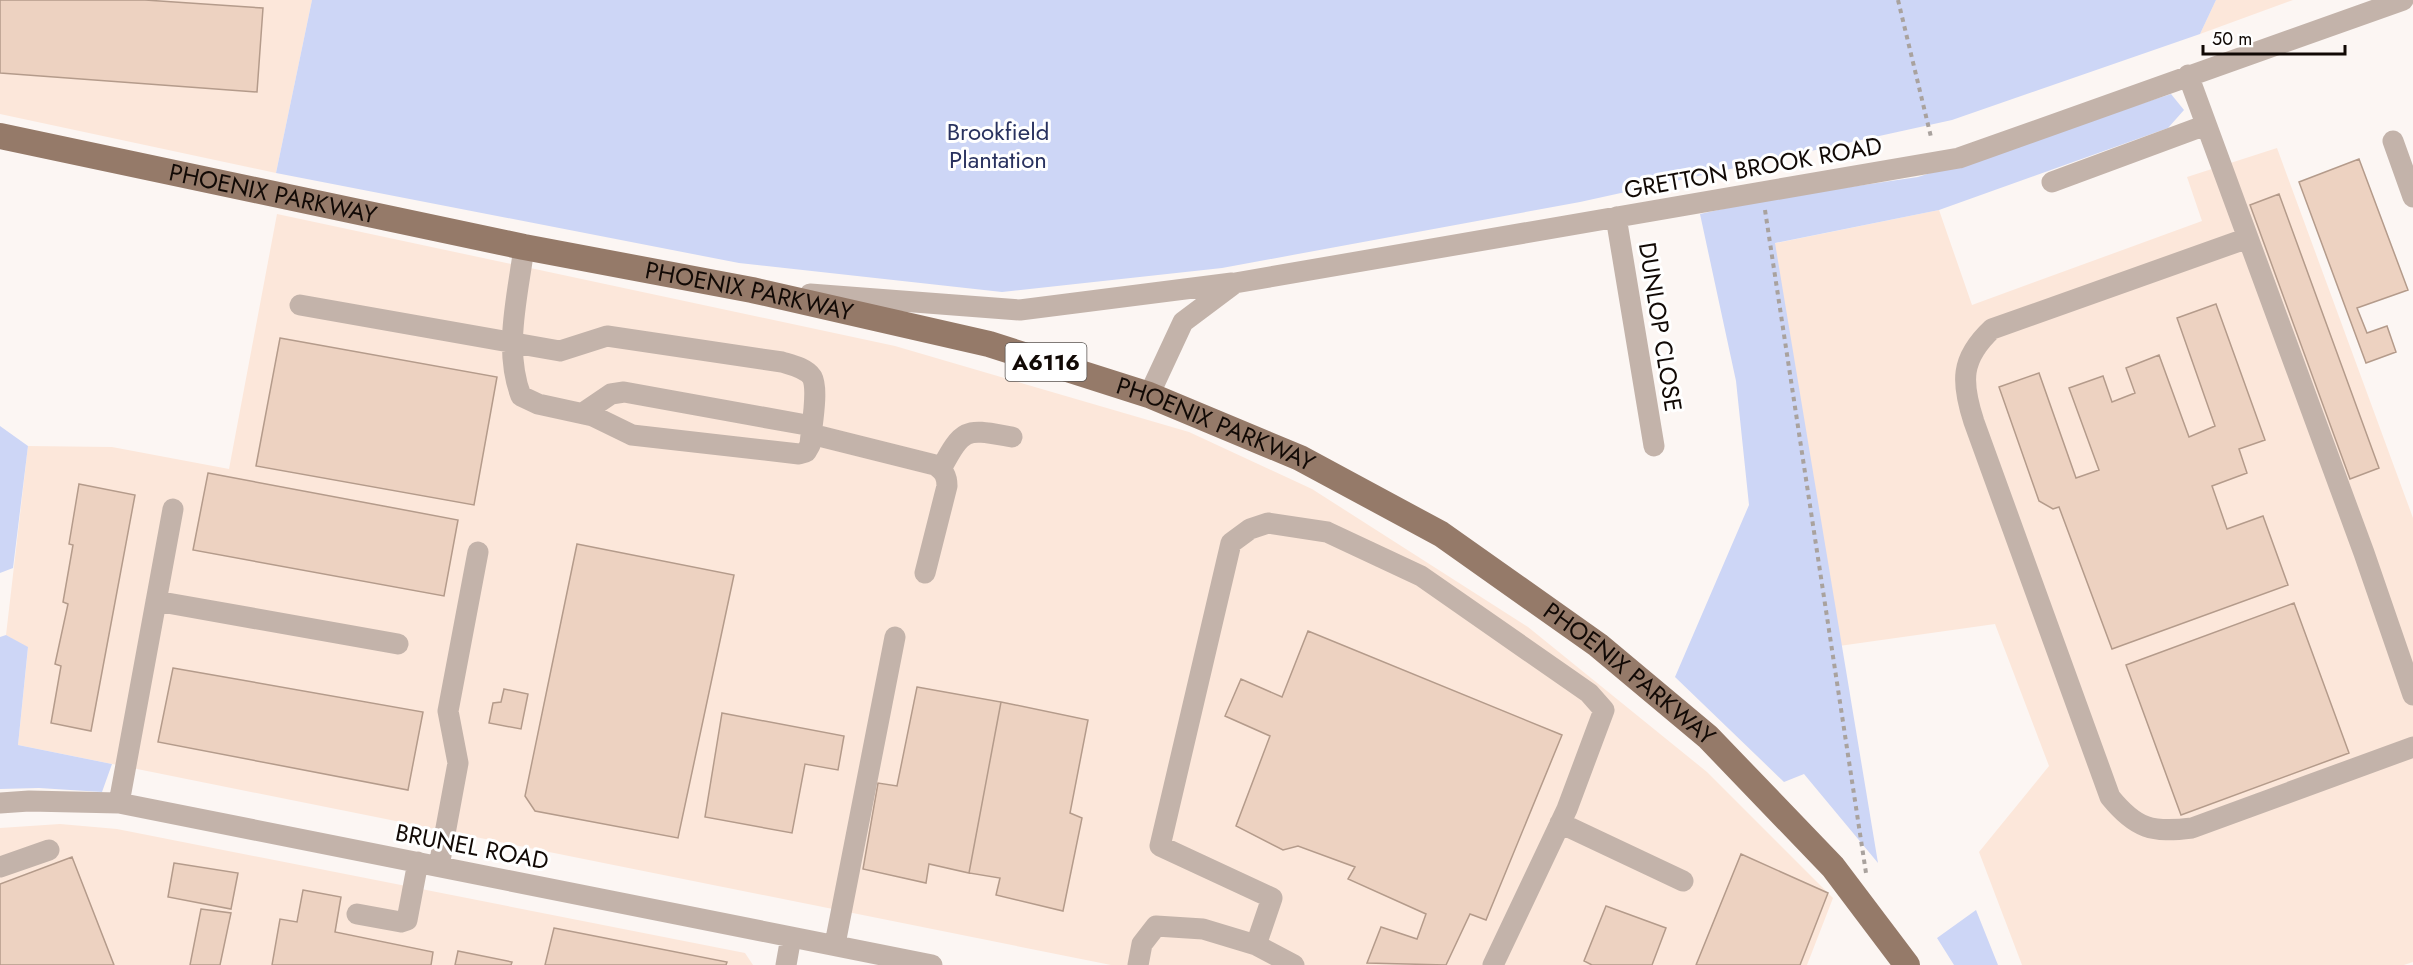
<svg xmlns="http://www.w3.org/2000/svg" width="2413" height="965" font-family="Jost,sans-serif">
  <rect width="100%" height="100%" fill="#fcf6f3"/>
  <path fill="#fce7da" d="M0,0H312L276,173L0,114Z
    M2216,0H2293L2200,34Z
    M2277,148L2413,518V962L2404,965H2022L1979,852L2049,766L1995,624L1839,646L1772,244L1939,210L1972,305L2202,221L2187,177Z
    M277,214L895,346L1189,432L1312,489L1528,627L1707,772L1833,898L1807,965H1111L18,745L28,648L6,635L28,446L112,447L229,469Z
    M60,824L117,829L745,953L753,965H0V828Z"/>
  <path fill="#cdd6f6" d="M312,0H2216L2200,34L1952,120L1580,202L1222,268L1002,292L739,263L276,173Z
    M2171,94L2184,110L2168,128L1939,210L1775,243L1878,863L1804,774L1784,782L1675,677L1749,505L1736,381L1700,214L1768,199L1918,177Z
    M0,426L28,446L13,568L0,573Z
    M6,635L28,647L18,745L112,764L102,792L39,788L0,789V637Z
    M1976,910L1998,965H1954L1937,938Z"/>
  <path fill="#edd2c1" stroke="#b49b8b" stroke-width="1.5" d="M0,0H145L263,8L257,92L0,73Z
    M2359,159L2408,290L2357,308L2367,333L2387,326L2396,352L2366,363L2299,182Z
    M2279,194L2379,468L2350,479L2250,205Z
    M2216,304L2265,440L2239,449L2247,473L2212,486L2227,529L2263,516L2288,585L2112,649L2059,507L2053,509L2039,501L1999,387L2039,373L2076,478L2099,470L2069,388L2103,376L2112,402L2135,393L2126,368L2159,355L2189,437L2215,426L2177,318Z
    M280,338L497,377L474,505L256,466Z
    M208,473L458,520L444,596L193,550Z
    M79,484L135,495L91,731L51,723L61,666L55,664L68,604L63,602L73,545L69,544Z
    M577,544L734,575L678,838L535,811L525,796Z
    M2294,603L2349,753L2181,815L2126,665Z
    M1308,631L1562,735L1486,920L1470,914L1446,965L1367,963L1381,927L1417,939L1426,914L1348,879L1355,867L1298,846L1283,850L1236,826L1270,736L1225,716L1241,679L1282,697Z
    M173,668L423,712L408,790L158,742Z
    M917,687L1001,702L969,873L929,864L926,883L863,869L878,783L897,786Z
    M504,689L528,694L521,729L489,723L493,703L501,702Z
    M1001,702L1088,720L1070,813L1082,818L1063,911L996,895L1000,878L969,873Z
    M722,713L844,736L838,770L805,764L792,833L705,817Z
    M1741,854L1828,893L1800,965H1696Z
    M72,857L114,965H0V884Z
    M174,863L238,873L231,909L168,897Z
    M303,890L341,897L335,932L433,952L431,965H272L280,919L297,922Z
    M1606,906L1666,928L1652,965H1592L1584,961Z
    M201,909L231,913L220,965H190Z
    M554,928L727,962L726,965H545Z
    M458,951L512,962L511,965H455Z"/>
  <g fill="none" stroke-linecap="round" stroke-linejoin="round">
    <path stroke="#a9a29e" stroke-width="4" stroke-dasharray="4.5 4.5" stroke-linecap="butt" d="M1898,0L1931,137
      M1765,210L1866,873"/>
    <path stroke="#c3b3aa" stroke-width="21" d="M2188,75L2364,553L2413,695
      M2393,141L2413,197
      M2052,182L2206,125
      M1616,217L1654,446
      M2248,238L1992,329C1960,359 1961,382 1974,422L2110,797C2136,829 2152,833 2192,828L2413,747
      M810,294L1020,310L1232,283
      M300,305L560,351L607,336L782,362C792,365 806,368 812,377C819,390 811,429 810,445L806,452L799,454L632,435L593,416L538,404L521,396C503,349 518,295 524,247
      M1149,395L1183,322L1235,283L1959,158L2403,0
      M583,413L611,394L624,392L812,426
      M811,434L935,465C944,471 947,476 947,486L925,573
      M941,469C964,426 966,429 1012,437
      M156,601L398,644
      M0,803L29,801L119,803L932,965
      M119,803L173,509
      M1560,823L1683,881
      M439,866L458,763L448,711L478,552
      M0,867L49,850
      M357,914L401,922L407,920L418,862
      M835,944L895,637
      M1256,945L1272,898L1160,846L1231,543L1250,529L1268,523L1327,532L1421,576L1589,693L1604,710L1567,809L1493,965
      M786,965L791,937
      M1138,965L1142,944L1156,926L1203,929L1256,945L1294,965"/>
    <path stroke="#957a69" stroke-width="26" id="s1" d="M0,136L524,247L752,290L989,344L1149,395L1300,458L1441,534L1598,645L1708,737L1833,867L1907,965"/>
  </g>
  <g text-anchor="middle" stroke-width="6" stroke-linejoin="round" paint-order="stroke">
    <rect fill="#fff" stroke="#585350" stroke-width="1.5" x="1005.5" y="343" width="81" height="38" rx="4.5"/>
    <g font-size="22" font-weight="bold" fill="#110905">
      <text x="1046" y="370">A6116</text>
    </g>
    <g font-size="24" fill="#29325f" stroke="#fff">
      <text x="998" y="140">Brookfield<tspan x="998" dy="28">Plantation</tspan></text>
    </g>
    <g font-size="24" fill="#110905" stroke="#fff">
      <text transform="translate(1753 168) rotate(-10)" y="8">GRETTON BROOK ROAD</text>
      <text dy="8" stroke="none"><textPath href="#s1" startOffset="279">PHOENIX PARKWAY</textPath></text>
      <text dy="8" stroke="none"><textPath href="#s1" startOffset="765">PHOENIX PARKWAY</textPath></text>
      <text transform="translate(1660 327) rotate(81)" y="8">DUNLOP CLOSE</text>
      <text dy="8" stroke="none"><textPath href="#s1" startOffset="1251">PHOENIX PARKWAY</textPath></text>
      <text dy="8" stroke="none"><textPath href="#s1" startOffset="1737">PHOENIX PARKWAY</textPath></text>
      <text transform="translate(472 847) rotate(11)" y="8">BRUNEL ROAD</text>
    </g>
  </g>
  <path d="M2203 45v9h142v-9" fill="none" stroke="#110905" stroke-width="3"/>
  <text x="2212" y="45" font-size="18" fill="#110905" stroke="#ffffff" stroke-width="4.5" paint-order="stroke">50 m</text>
</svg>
